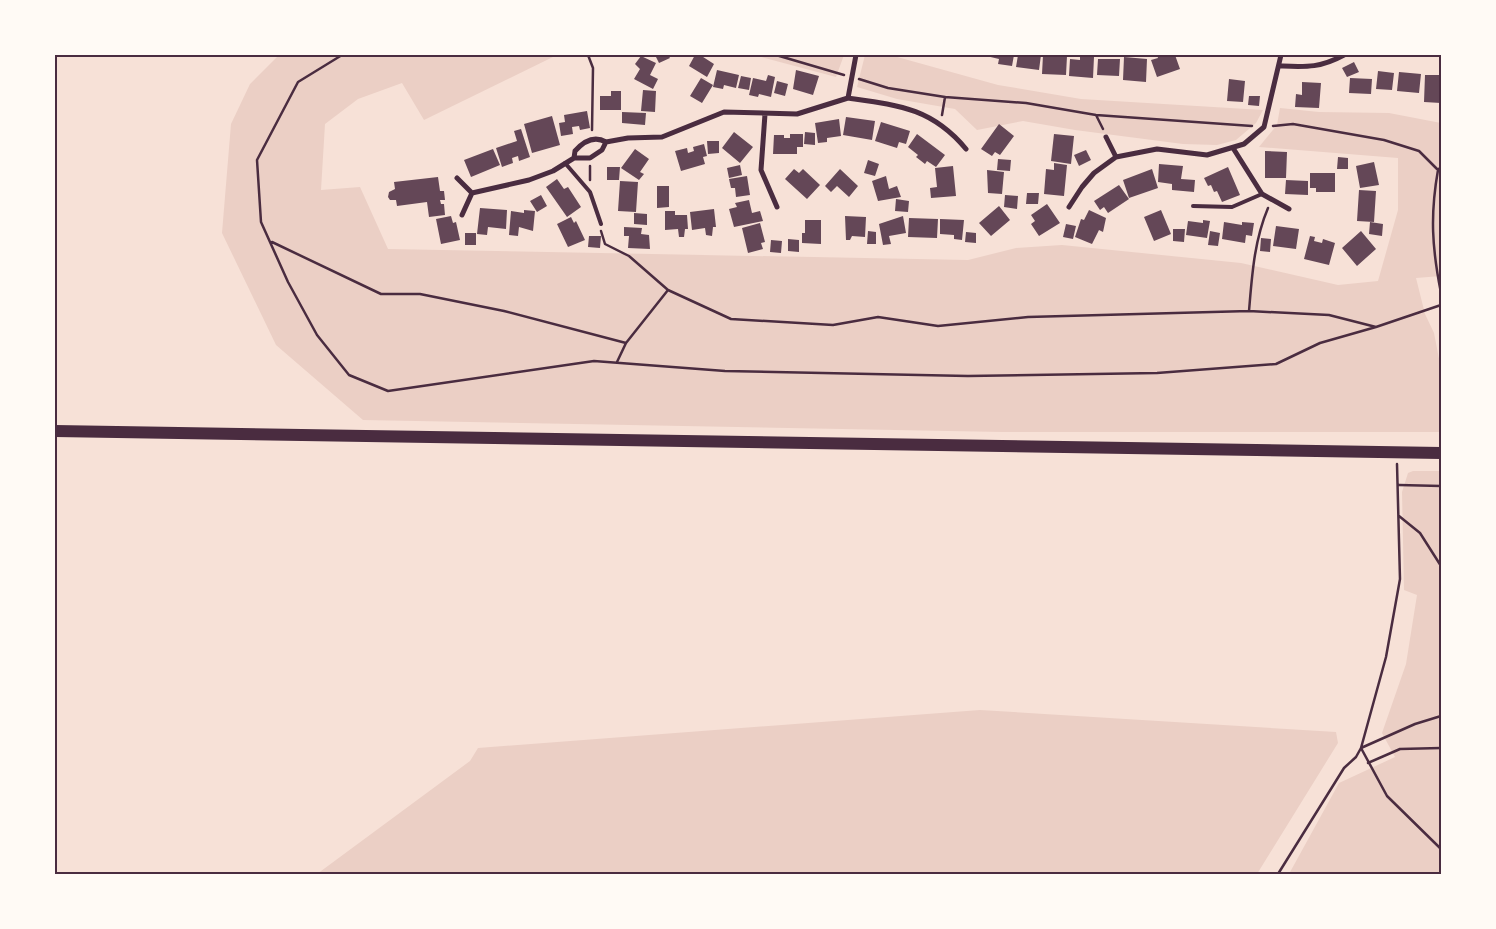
<svg xmlns="http://www.w3.org/2000/svg" width="1496" height="929" font-family="'Zilla Slab',serif">
  <rect width="100%" height="100%" fill="#f7e1d7"/>
  <path fill="#ebcfc5" d="M279,55H557L424,120L402,83L358,99L325,124L321,190L360,187L388,249L968,260L1016,248L1062,245L1241,263L1338,285L1378,281L1398,210V158L1259,147L1277,125L1280,108L1319,112L1389,113L1441,123V276L1416,278L1425,314L1434,333L1441,369V432H1002L363,420L276,345L222,233L231,124L250,84Z
    M754,55H844L836,77Z
    M865,55H890L998,85L1081,99L1263,110L1256,123L1236,140L1217,145L1183,144L1075,130L1023,121L977,130L955,109L897,99L857,87Z
    M1413,471H1441V874H1289L1339,783L1395,757L1382,733L1406,664L1417,595L1404,590L1402,492L1408,473Z
    M980,710L1336,732L1338,743L1257,874H317L470,761L478,748Z"/>
  <path fill="#644757" d="M655,55H668L670,58L659,63Z
    M695,55H700L714,64L707,77L689,66Z
    M982,55H1014L1012,66L998,64L999,59Z
    M1018,55H1041L1039,70L1016,67Z
    M1043,55L1067,56L1066,75L1042,74Z
    M1157,55H1175L1180,69L1157,77L1151,60L1158,58Z
    M641,56L656,63L650,75L658,79L653,89L634,79L640,69L635,64Z
    M1080,56L1094,57L1093,78L1069,76L1070,59L1080,60Z
    M1124,57L1147,59L1146,82L1123,80Z
    M1098,59H1120L1119,76L1097,75Z
    M1354,62L1359,72L1347,77L1342,68Z
    M717,70L739,75L736,88L724,85L723,89L713,87Z
    M796,70L819,76L813,95L793,89Z
    M1378,71L1394,73L1392,90L1376,89Z
    M1399,72L1421,74L1419,93L1397,91Z
    M768,75L775,77L771,97L759,94L758,97L749,95L753,78L766,81Z
    M1425,75H1441V103L1424,102Z
    M741,76L751,78L749,90L738,88Z
    M701,78L713,85L702,103L690,96Z
    M1350,78L1372,79L1371,94L1349,93Z
    M1229,79L1245,81L1243,102L1227,101Z
    M777,81L788,84L785,96L774,93Z
    M1302,82L1321,83L1319,108L1295,107L1296,94L1302,95Z
    M643,90L656,91L655,112L641,111Z
    M611,91H621V110H600V96H611Z
    M1249,96H1260L1259,106L1248,105Z
    M587,111L590,128L580,130L579,126L572,127L573,134L561,136L559,123L565,122L564,115Z
    M622,112L646,113L645,125L622,123Z
    M552,116L560,145L532,153L524,124Z
    M846,117L875,121L872,140L843,135Z
    M839,119L841,136L827,138V142L818,143L815,123Z
    M881,122L910,131L906,144L899,142L897,148L875,141Z
    M999,124L1014,136L1000,155L995,152L992,156L981,149Z
    M521,129L530,157L519,161L518,156L512,158L513,163L502,167L496,148L517,141L514,131Z
    M734,132L753,147L740,163L722,148Z
    M805,132L815,133V145L804,144Z
    M790,134H803V147H797V154H773L774,135H784V138H790Z
    M917,134L945,155L936,167L927,161L925,164L916,157L918,155L908,147Z
    M1054,134L1074,136L1071,164L1051,161Z
    M707,141H719V153L708,154Z
    M704,144L707,156L703,157L705,164L681,171L675,151L687,148L688,153L694,151L693,147Z
    M493,149L500,165L471,177L464,160Z
    M635,149L649,159L640,172L644,174L639,180L621,168Z
    M1086,150L1091,160L1079,166L1074,155Z
    M1265,151L1287,152L1286,178H1265Z
    M1338,157L1348,158V169H1337Z
    M998,159L1011,160L1010,171L997,170Z
    M868,160L879,164L875,176L864,173Z
    M1374,162L1379,185L1360,188L1356,166Z
    M1054,163L1067,165L1064,196L1044,194L1046,169L1054,170Z
    M1159,164L1183,166L1181,179L1195,180L1194,192L1172,190V184L1158,182Z
    M740,165L742,175L729,178L727,168Z
    M953,166L956,196L931,198L930,188L937,187L935,168Z
    M607,167H620L619,180H607Z
    M1228,167L1240,195L1222,202L1217,191L1214,192L1211,185L1208,186L1204,178Z
    M794,169L799,173L803,169L820,185L807,199L785,179Z
    M840,169L858,186L849,197L837,186L831,192L825,186Z
    M1152,169L1158,188L1129,198L1123,180Z
    M987,170L1004,172L1002,194L988,193Z
    M1310,173H1335V192H1316V188H1310Z
    M747,176L750,195L736,197L735,188H731L729,179Z
    M886,176L889,189L897,186L901,197L878,201L872,181Z
    M438,177L440,191H444L445,200H440L441,204H444L445,215L429,217L427,202L397,206L396,200H390L388,197L389,192L395,189L394,182Z
    M557,179L564,189L568,187L581,207L567,217L546,187Z
    M1286,180L1308,181V195L1285,194Z
    M620,181L638,182L636,212L618,211Z
    M1119,185L1129,199L1108,213L1104,207L1100,210L1094,201Z
    M657,186H669V207L657,208Z
    M1359,190L1376,191L1374,222L1357,221Z
    M1027,193H1039L1038,204H1026Z
    M541,195L547,206L537,212L530,201Z
    M1005,195L1018,196L1017,209L1004,207Z
    M896,199L909,201L908,212L895,211Z
    M749,200L752,213L760,211L763,221L734,227L729,209L737,207L735,203Z
    M1047,204L1060,223L1039,236L1031,224L1035,221L1031,215Z
    M999,206L1010,220L991,236L979,223Z
    M480,208L507,210L506,229L488,227L487,235L477,234Z
    M714,209L716,227H713L712,236L706,235L705,228L692,230L690,212Z
    M524,210L535,211L533,231L519,227L518,236L509,235L511,211L524,213Z
    M1089,210L1106,218L1103,232L1099,230L1092,244L1075,237L1081,219L1084,220Z
    M1161,210L1171,234L1154,241L1144,217Z
    M665,211H675V215H687L688,229H685L684,237H679L678,229L665,230Z
    M634,213L647,214V225L634,224Z
    M451,216L453,223L456,222L460,240L441,244L436,219Z
    M845,216L866,217L865,237L852,236L850,240H846Z
    M903,216L906,233L889,236L891,244L883,245L879,224Z
    M571,217L574,223L576,221L585,240L568,247L557,224Z
    M909,218L938,219L937,238L908,237Z
    M940,219L964,220L962,240L954,239V235L940,234Z
    M805,220H821V244L802,243V233H805Z
    M1203,220L1210,221L1207,238L1186,235L1188,221L1203,223Z
    M1224,222L1242,225V222L1254,223L1252,236L1246,235L1245,243L1222,239Z
    M1370,222L1383,224L1382,236L1369,234Z
    M760,223L765,242L761,243L763,249L748,253L742,228Z
    M1066,224L1076,226L1073,239L1063,237Z
    M1276,226L1299,229L1296,249L1273,246Z
    M624,227L642,228L641,234L649,235L650,249L628,248L629,236H624Z
    M1173,229H1185L1184,242L1173,241Z
    M868,231L876,232V244H867Z
    M1210,231L1220,233L1218,246L1208,245Z
    M1361,231L1376,249L1357,266L1342,248Z
    M966,232L976,233V243L965,242Z
    M465,233H476V245H465Z
    M589,236H601L600,248L588,247Z
    M1310,236L1315,237L1314,241L1322,243L1323,239L1335,243L1329,265L1304,259Z
    M1261,238L1271,239L1270,252L1260,251Z
    M788,239L799,240V252L788,251Z
    M771,240L782,241L781,253L770,252Z"/>
  <g fill="none" stroke-linecap="round" stroke-linejoin="round">
    <path stroke="#4a2c40" stroke-width="2.5" d="M342,55L298,82L257,160L261,222L288,282L317,335L349,375L388,391L594,361L725,371L968,376L1157,373L1276,364L1320,343L1376,327
      M588,55L593,68L592,130
      M776,55L844,75
      M859,79L888,88L945,97L1026,103L1096,115L1252,126
      M942,115L945,97
      M1096,115L1103,129
      M1273,126L1293,124L1384,140L1419,151L1438,170
      M590,166V180
      M1441,167L1438,170C1430,215 1432,248 1441,293
      M601,231L605,244L629,256L668,290L731,319L833,325L878,317L938,326L1028,317L1249,311L1329,315L1376,327L1441,305
      M272,242L381,294H420L504,311L626,343L668,290
      M1249,311C1252,276 1254,241 1268,208
      M617,362L626,343
      M1397,464L1400,579L1386,657L1361,748L1387,796L1441,849
      M1399,485L1441,486
      M1399,516L1420,533L1441,566
      M1368,763L1400,749L1441,748
      M1278,874L1344,768L1356,757L1361,748L1415,724L1441,716"/>
    <path stroke="#4a2c40" stroke-width="4" d="M565,163L590,192L601,224
      M1193,206L1232,207L1262,194"/>
    <path stroke="#4a2c40" stroke-width="5" d="M1280,66C1307,67 1320,68 1344,55
      M848,98C898,105 932,108 966,149
      M765,114L761,170L777,207
      M1106,137L1116,157
      M1233,148L1262,194L1289,209
      M574,158L575,151C583,142 594,135 606,142
      M457,178L472,193
      M1069,207L1082,187L1094,173L1116,157L1157,149L1207,155L1244,144L1264,127L1281,55
      M462,215L472,193L529,180L553,171L574,158H590L602,150L606,142L628,138L662,137L724,112L797,114L848,98L856,55"/>
    <path stroke="#4a2c40" stroke-width="12" d="M55,431L1441,453"/>
  </g>
  <rect width="1496" height="929" fill="none" stroke="#fffaf5" stroke-width="112"/>
  <rect x="56" y="56" width="1384" height="817" fill="none" stroke="#4a2c40" stroke-width="2"/>
</svg>
